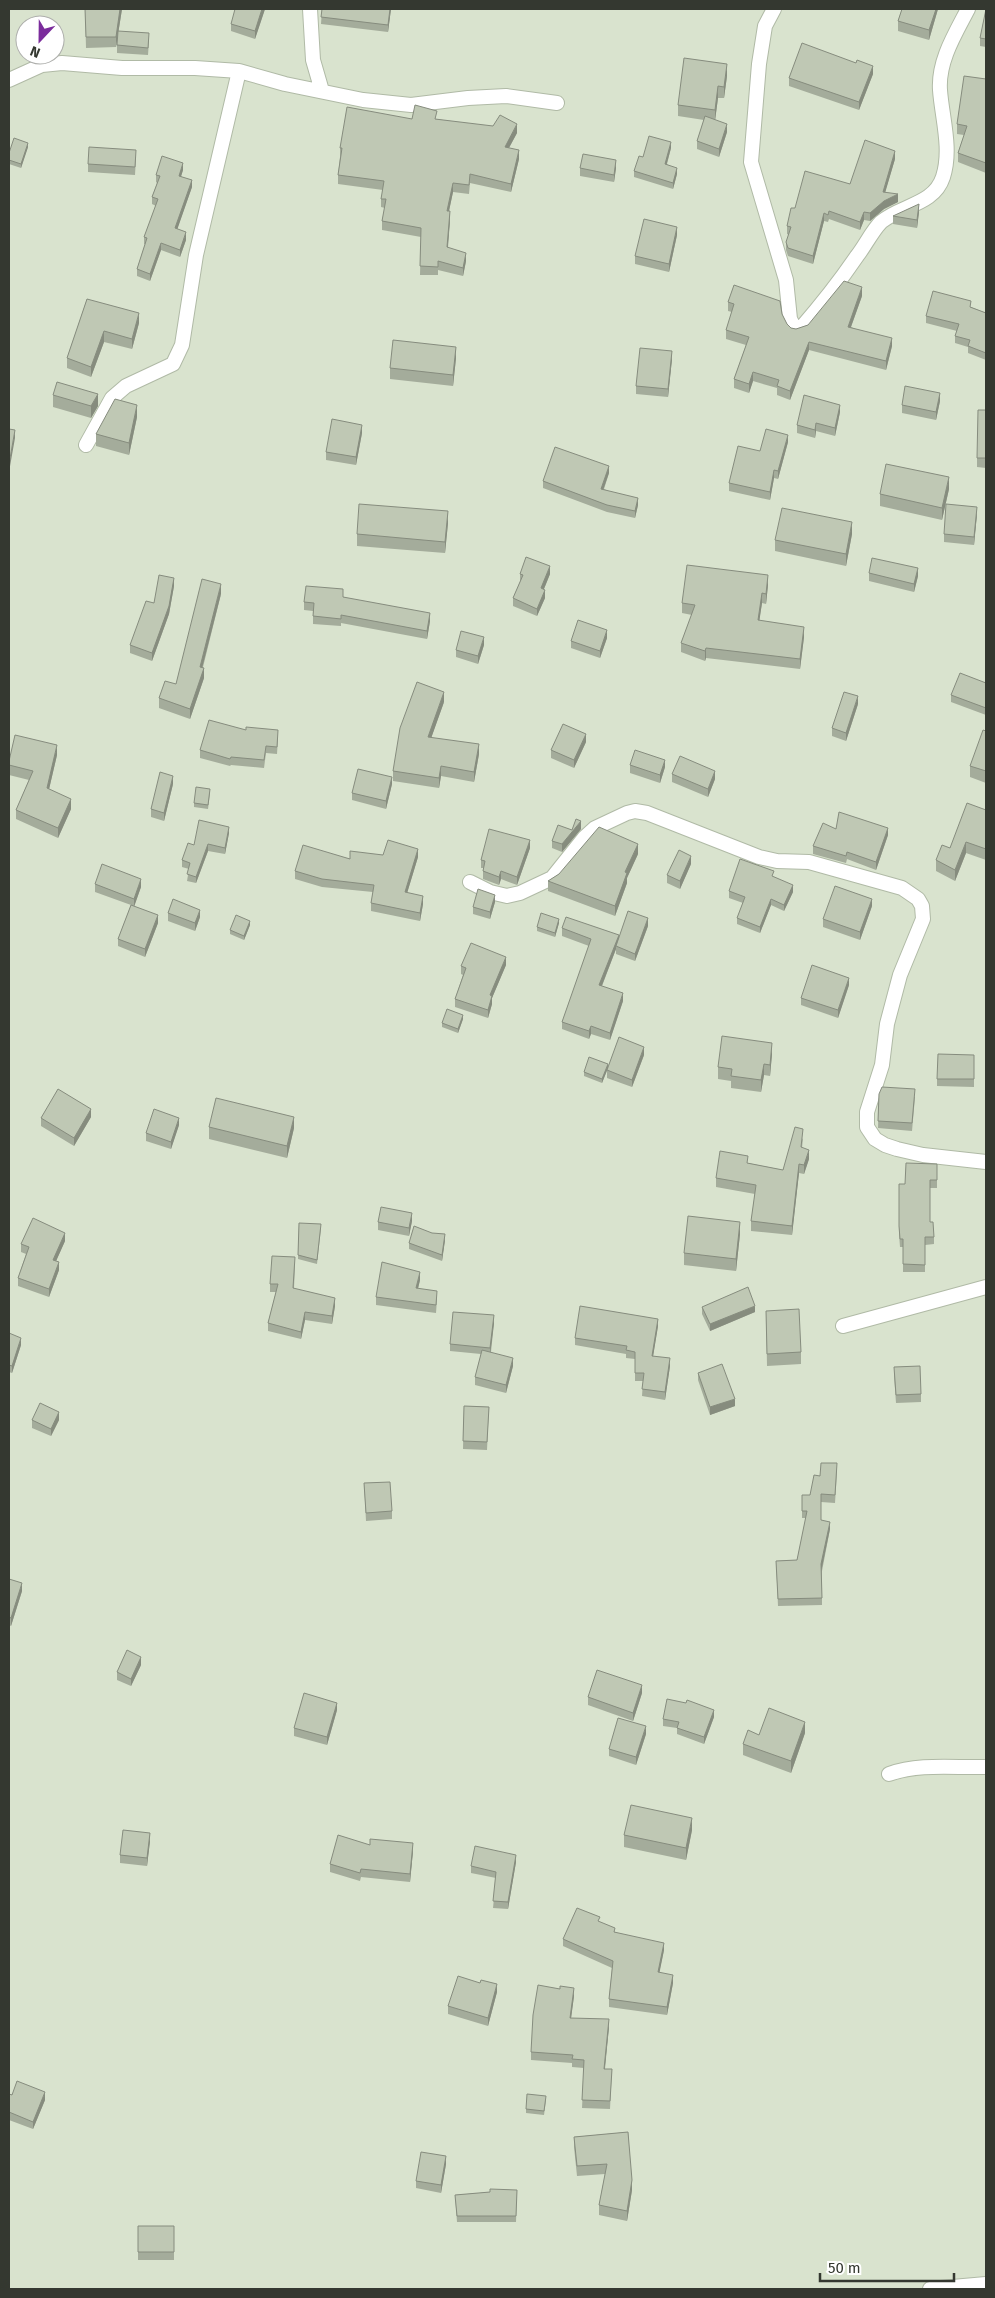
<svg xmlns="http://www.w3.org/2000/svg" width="995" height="2298" font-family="'Fira Sans',sans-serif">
  <rect width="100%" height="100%" fill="#d9e3ce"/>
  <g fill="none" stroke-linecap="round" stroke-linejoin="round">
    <defs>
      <path id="street" d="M310,9L313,60L322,91
        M774,9L765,26L759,64L751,162L786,280L790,319L795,329L801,328C821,305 840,281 857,256C865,246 872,231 881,222C901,205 934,205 943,177C952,149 942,118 940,90C938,61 955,34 968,9
        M9,80L42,65L62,63L122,68H195L239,71L285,84L363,100L411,105L468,98L506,96L557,103
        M86,445L112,398L126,386L173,364L182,345L196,255L239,71
        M470,882L490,892L507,896L520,893L552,878L584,838L595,828L627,813L635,811L647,813L759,857L777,861L809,862L902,888L918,899L922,906L923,919L900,975L887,1024L882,1065L867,1112V1127L875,1139L885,1145L897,1149L923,1155L986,1162
        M843,1326L986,1287
        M889,1774C920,1763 954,1768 986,1767
        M930,2289L986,2284"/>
    </defs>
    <use href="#street" stroke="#b0baa6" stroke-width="16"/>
    <use href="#street" stroke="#fff" stroke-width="14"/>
  </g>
  <path fill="#a4ac9b" d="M85,9H122L116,47L86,48Z
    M265,9L255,39L231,31V24Z
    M322,9H391L388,32L321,24Z
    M902,9H938L929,40L898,31V21Z
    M986,9V47L980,46V38Z
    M149,41L148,55L117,53V45Z
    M873,74L859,110L789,86V78Z
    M727,76L724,98H718L715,120L727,132L719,157L697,149V141L704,120L678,116V105Z
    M986,79V173L958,162V153L964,135L957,134V124Z
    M412,119H437L517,133L509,148L519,159L511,192L470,183L469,194L453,192L449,211L450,220L448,248L466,261L463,276L438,270V275H420L421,237L382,230V221L385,208L381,207V199L383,190L338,184V175L340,157V148Z
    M28,147L21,168L9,164V153Z
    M671,148L667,164L677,174L673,189L634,177V171L643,157Z
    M136,157L135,175L88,172V164Z
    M895,159L885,192L898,202L884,209L870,221L864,220L860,230L829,219L828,222L824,221L813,264L788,256L786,250V242L789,235L787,234V226L795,208L850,184Z
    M580,168H616L614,182L580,176Z
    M183,170L181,176L192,187L177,229L186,240L180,257L161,250L150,281L137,276V269L145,244H144V237L156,206L152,204V197L157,183L156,182V175Z
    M919,212L917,228L893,224V216Z
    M677,235L669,272L635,264V256Z
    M862,296L851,327L892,346L886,370L809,350L790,400L777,395V388L753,381L749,393L734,388V379L746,345L726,339V330L732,312L728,311V302L782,314L787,324L791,328L796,329L808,325Z
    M87,299L139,323L132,349L104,342L91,377L67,368V358Z
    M971,307L986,313V360L968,353V347L955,343V336L957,331L926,323V316Z
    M456,358L453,386L390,379V368Z
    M672,359L668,397L636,394V386Z
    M53,395L98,406L91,418L53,407Z
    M940,401L936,420L902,413V405Z
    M986,410V468L977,467V458Z
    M840,412L835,436L816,431L815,438L797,433V425Z
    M137,417L129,455L96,446V434Z
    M362,433L356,465L326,460V452Z
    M788,442L778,479L774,478L770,500L729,491V483L760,451Z
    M609,473L604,489L638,505L635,518L607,512L543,488V481Z
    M949,489L942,520L880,506V494Z
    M977,514L974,545L944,542V534Z
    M448,523L445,553L357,546V534Z
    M852,534L846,566L775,551V540Z
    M869,573L918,576L914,592L869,581Z
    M520,574H550L544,589L545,598L537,616L513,606V598L520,582Z
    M768,585L766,604L762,603L759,621L804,637L800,669L706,658L705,661L681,652V643L692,615L682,613V603Z
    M174,586L169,614L152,661L130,653V645L154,603Z
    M221,594L203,667L204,678L190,719L159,708V698L176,684Z
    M343,597L430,621L427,639L341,623V626L313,624V611L304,610V602Z
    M607,638L600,658L571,648V641Z
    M484,645L478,664L456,657V650Z
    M986,683V715L951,702V695Z
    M444,702L431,738L479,754L474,782L441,776L439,788L393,781V771Z
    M858,704L846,741L832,736V728Z
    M246,730L278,738L277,754L266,753L264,768L231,765L230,766L200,758V750Z
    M986,731V783L970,777V766Z
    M586,742L574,768L551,758V750Z
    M57,755L49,789L71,809L58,838L16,819V810L29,780L9,775V761Z
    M630,765L665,767L660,783L630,773Z
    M672,774L715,779L708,797L672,782Z
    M173,784L164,821L151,817V809Z
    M392,784L386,809L352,800V793Z
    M210,793L208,809L194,807V803Z
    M986,810V860L966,853L955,881L936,871V860L950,848Z
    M581,829L562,852L552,848V841L572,830Z
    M836,829L888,835L876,870L847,859L846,863L813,854V846Z
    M229,833L225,854L208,851L196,883L187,881L189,869L182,867V860L194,845Z
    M530,848L517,885L501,879L499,885L483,879V868H481V860Z
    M638,854L627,878V883L615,916L548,891V881L559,874Z
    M383,855L418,857L407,893L423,904L420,921L371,911V903L373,892L322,887L295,879V871L350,859Z
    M691,864L680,889L667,883V875Z
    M774,877L793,892L784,911L771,905L760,933L737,924V918L743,903L729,898V891Z
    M95,884L141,887L134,906L158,923L145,957L118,946V939L131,905L95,892Z
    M495,902L490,919L473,914V907Z
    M872,906L860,940L823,927V919Z
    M168,913L200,917L195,931L168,921Z
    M559,923L555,937L537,931V927Z
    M250,925L244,940L230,934V930Z
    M648,926L635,961L616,954V949L602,986L623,1001L610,1040L591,1034L589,1039L562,1029V1022L589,946L562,936V928L619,939Z
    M506,965L492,998V1004L488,1018L455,1007V999L463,975L461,974V966Z
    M849,985L838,1018L801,1005V998Z
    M463,1019L458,1033L442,1027V1023Z
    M772,1054L770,1076L764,1075L761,1092L731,1088V1081L718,1079V1067Z
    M644,1055L632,1087L607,1078V1070Z
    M974,1055V1087L937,1086V1079Z
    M608,1068L602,1083L584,1076V1072Z
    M879,1094L915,1097L912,1131L878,1128Z
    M91,1117L74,1146L41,1126V1118Z
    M179,1125L171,1149L146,1141V1133Z
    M209,1127L294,1128L287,1158L209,1139Z
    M803,1138L802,1148L809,1159L804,1174L799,1173L792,1235L751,1231V1221L755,1194L716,1187V1178L748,1163L783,1170Z
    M937,1164V1188H930V1222L934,1237V1244L925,1245V1272H903V1247H900L899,1234V1184H905Z
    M412,1221L409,1236L378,1230V1222Z
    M299,1223L321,1228L317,1264L298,1259Z
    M740,1234L736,1271L684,1265V1253Z
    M445,1240L442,1261L409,1249V1243Z
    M65,1241L56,1261L59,1270L49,1297L18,1286V1278L26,1254L21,1252V1244Z
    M295,1265L294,1288L335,1306L332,1324L305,1320L301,1339L268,1331V1323L276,1292H270V1284Z
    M420,1280L418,1289L437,1299L436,1313L376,1305V1297Z
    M702,1307L755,1312L710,1331L702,1314Z
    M766,1311L801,1352V1364L767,1366Z
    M494,1323L491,1352L513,1366L506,1393L475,1385V1377L481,1354L450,1351V1344Z
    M658,1326L653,1356L670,1366L665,1400L642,1396L643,1381H635V1359L626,1358V1354L575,1345V1338Z
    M9,1333L21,1345L12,1373L9,1372Z
    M698,1373L735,1406L710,1415L698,1380Z
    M894,1375L921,1394V1402L896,1403Z
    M464,1406L489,1407L487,1450L463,1449Z
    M32,1420H59L51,1436L32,1428Z
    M837,1471L835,1503L821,1502V1520L830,1529L822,1571V1605L778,1606L776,1561L797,1560L806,1518H802V1495H810L820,1476Z
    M364,1483L392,1511V1519L366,1521Z
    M9,1579L22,1591L11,1626L9,1625Z
    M141,1665L131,1686L117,1680V1672Z
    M642,1693L633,1721L588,1705V1697Z
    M337,1710L327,1745L294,1736V1728Z
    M714,1717L704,1744L677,1734V1728L663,1726V1719Z
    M805,1733L791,1773L743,1755V1744Z
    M646,1734L636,1765L609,1756V1749Z
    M692,1830L686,1860L624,1847V1835Z
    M150,1841L147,1866L120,1863V1855Z
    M370,1845L413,1851L410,1882L361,1877L360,1881L330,1872V1864Z
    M516,1862L508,1909L493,1908L496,1878L471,1873V1866Z
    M600,1922L615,1932L664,1950L659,1973L673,1983L667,2015L609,2007V1999L612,1968L563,1946V1939Z
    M480,1983L497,1992L488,2026L448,2014V2006Z
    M574,1996L571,2018L609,2027L605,2069H612L610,2109L582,2108L584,2068L572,2067V2063L531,2060V2052Z
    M9,2094L45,2100L33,2129L9,2120Z
    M546,2100L544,2115L526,2113V2109Z
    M628,2132L632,2190L627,2221L599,2215V2205L605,2174L577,2176L574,2147V2137Z
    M446,2164L441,2193L416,2188V2181Z
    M517,2190L516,2222H457L455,2195Z
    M138,2226H174V2260H138Z"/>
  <path fill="#868c7e" d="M120,9H122L116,47V37Z
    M262,9H265L255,39V31Z
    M390,9H391L388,32V25Z
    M936,9H938L929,40V30Z
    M727,64V76L724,98V87Z
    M873,66V74L859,110V102Z
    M718,86V98L715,121V110Z
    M517,124V133L505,155V147Z
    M727,124V132L719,157V149Z
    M671,142V148L665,170V164Z
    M28,143V147L21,168V164Z
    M519,150V159L511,192V184Z
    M895,151V159L883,200V192Z
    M616,160V168L614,182V175Z
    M183,163V170L179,183V176Z
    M677,168V174L673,189V183Z
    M192,180V187L175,236V228Z
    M453,183V192L447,220V211Z
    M898,194V202L884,209L870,221V213L884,201Z
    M919,204V212L917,228V220Z
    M450,211V220L447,256V247Z
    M864,212V220L860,230V222Z
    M824,213V221L813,264V256Z
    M677,227V235L669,272V264Z
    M186,232V240L180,257V250Z
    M161,243V250L150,281V274Z
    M466,253V261L463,276V268Z
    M862,287V296L848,335V327Z
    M139,313V323L132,349V339Z
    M104,331V342L91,377V367Z
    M892,338V346L886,370V361Z
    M809,342V350L790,400V391Z
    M456,347V358L453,386V375Z
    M672,351V359L668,397V389Z
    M753,372V381L749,393V384Z
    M940,393V401L936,420V412Z
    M98,394V406L91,418V406Z
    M137,405V417L129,455V443Z
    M840,405V412L835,436V428Z
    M816,423V431L815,438V430Z
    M362,425V433L356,465V457Z
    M15,430V438L9,472V464Z
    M788,435V442L778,479V471Z
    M609,466V473L601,496V489Z
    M774,470V478L770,500V492Z
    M949,477V489L942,520V508Z
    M638,498V505L635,518V511Z
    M977,507V514L974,545V537Z
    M448,511V523L445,553V542Z
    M852,522V534L846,566V554Z
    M550,566V574L541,596V588Z
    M918,568V576L914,592V584Z
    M768,575V585L766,604V594Z
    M174,578V586L169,614L152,661V653Z
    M221,584V594L200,676V667Z
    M545,590V598L537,616V609Z
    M762,593V603L758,630V620Z
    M430,613V621L427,639V631Z
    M804,627V637L800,669V659Z
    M607,630V638L600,658V651Z
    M484,637V645L478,664V656Z
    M706,648V658L705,661V651Z
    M204,668V678L190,719V709Z
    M444,692V702L428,747V737Z
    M858,696V704L846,741V733Z
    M586,734V742L574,768V760Z
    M479,744V754L474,782V772Z
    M57,745V755L47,798V788Z
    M665,760V767L660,783V775Z
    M441,766V776L439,788V778Z
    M715,771V779L708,797V789Z
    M173,776V784L164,821V813Z
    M392,777V784L386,809V801Z
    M71,799V809L58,838V828Z
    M581,821V829L562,852V844Z
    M229,827V833L225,854V848Z
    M888,828V835L876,870V862Z
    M530,840V848L517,885V877Z
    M966,842V853L955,881V870Z
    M208,844V851L196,883V877Z
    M638,844V854L627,878V883L615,916V906L625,872Z
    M418,849V857L405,900V892Z
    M691,856V864L680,889V881Z
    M501,871V879L499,885V877Z
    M141,879V887L134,907V899Z
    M793,885V892L784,911V905Z
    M495,895V902L490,919V912Z
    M423,896V904L420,921V913Z
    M771,899V905L760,933V927Z
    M872,899V906L860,940V932Z
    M200,910V917L195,931V923Z
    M158,915V923L145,957V949Z
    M648,918V926L635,961V954Z
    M559,919V923L555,937V933Z
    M250,921V925L244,940V936Z
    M619,935V942L616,946V949L599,993V985Z
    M506,957V965L492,998V1004L488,1018V1010L490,995Z
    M849,978V985L838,1018V1010Z
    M623,993V1001L610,1040V1033Z
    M463,1015V1019L458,1033V1029Z
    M591,1026V1034L589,1039V1031Z
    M772,1043V1054L770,1076V1065Z
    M644,1047V1055L632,1087V1080Z
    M608,1064V1068L602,1083V1079Z
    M764,1064V1075L761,1092V1080Z
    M91,1109V1117L74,1146V1138Z
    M294,1117V1128L287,1158V1146Z
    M179,1118V1125L171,1149V1142Z
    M809,1150V1159L804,1174V1165Z
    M799,1164V1173L792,1235V1226Z
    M412,1213V1221L409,1236V1228Z
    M740,1222V1234L736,1271V1259Z
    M65,1233V1241L53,1268V1260Z
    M445,1234V1240L442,1261V1255Z
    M59,1262V1270L49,1297V1289Z
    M420,1272V1280L416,1296V1288Z
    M335,1298V1306L332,1324V1316Z
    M755,1306V1312L710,1331V1324Z
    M305,1312V1320L301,1339V1332Z
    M494,1315V1323L490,1355V1348Z
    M658,1319V1326L652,1363V1356Z
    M21,1338V1345L12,1373V1366Z
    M513,1358V1366L506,1393V1385Z
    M670,1358V1366L665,1400V1392Z
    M735,1399V1406L710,1415V1407Z
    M59,1412V1420L51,1436V1429Z
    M830,1522V1529L821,1572V1564Z
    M22,1583V1591L11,1626V1618Z
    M141,1657V1665L131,1686V1679Z
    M642,1685V1693L633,1721V1713Z
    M337,1703V1710L327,1745V1737Z
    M714,1710V1717L704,1744V1737Z
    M805,1722V1733L791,1773V1761Z
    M646,1726V1734L636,1765V1757Z
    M692,1818V1830L686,1860V1848Z
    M150,1833V1841L147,1866V1858Z
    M413,1843V1851L410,1882V1874Z
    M516,1855V1862L508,1909V1902Z
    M664,1943V1950L658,1980V1972Z
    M673,1975V1983L667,2015V2007Z
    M497,1984V1992L488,2026V2018Z
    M574,1988V1996L570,2026V2018Z
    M609,2019V2027L604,2076V2069Z
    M45,2092V2100L33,2129V2122Z
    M446,2156V2164L441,2193V2185Z
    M632,2180V2190L627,2221V2211Z"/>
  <path fill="#bfc8b4" stroke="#868c7e" d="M85,9H120L116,37H86Z
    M235,9H262L255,31L231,24Z
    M322,9H390L388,25L321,17Z
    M902,9H936L929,30L898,21Z
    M986,9V39L980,38Z
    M118,31L149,33L148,48L117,45Z
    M802,43L856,63L857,60L873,66L859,102L789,78Z
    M684,58L727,64L724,87L718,86L715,110L678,105Z
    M964,76L986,79V163L958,153L967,126L957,124Z
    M415,105L437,111L435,119L493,126L500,115L517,124L505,147L519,150L511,184L470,174L469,185L453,183L447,211H450L447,247L466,253L463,268L438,261V267L420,266L421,228L382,221L386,199H381L384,181L338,175L342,148H340L347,107L412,119Z
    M705,116L727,124L719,149L697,141Z
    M649,136L671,142L665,164L677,168L673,183L634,171L639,156L643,157Z
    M14,138L28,143L21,164L9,160V153Z
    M865,140L895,151L883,192L898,194L884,201L870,213L864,212L860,222L829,211L828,215L824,213L813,256L788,248L786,242L791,227L787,226L791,208H795L805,171L850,184Z
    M89,147L136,150L135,167L88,164Z
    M583,154L616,160L614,175L580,168Z
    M162,156L183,163L179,176L192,180L175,228L186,232L180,250L161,243L150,274L137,269L147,238L144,237L158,199L152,197L160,176L156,175Z
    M919,204L917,220L893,216Z
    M644,219L677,227L669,264L635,256Z
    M844,281L862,287L848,327L892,338L886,361L809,342L790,391L777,386L779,380L753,372L749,384L734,379L749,337L726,330L734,304L728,302L734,285L780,301L782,314L787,324L791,328L796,329L808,325Z
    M933,291L971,301L970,307L986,313V353L968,346L970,340L955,336L959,324L926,316Z
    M87,299L139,313L132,339L104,331L91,367L67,358Z
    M393,340L456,347L453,375L390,368Z
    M640,348L672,351L668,389L636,386Z
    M57,382L98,394L91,406L53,395Z
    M905,386L940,393L936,412L902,405Z
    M804,395L840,405L835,428L816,423L815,430L797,425Z
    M115,399L137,405L129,443L96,434Z
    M978,410H986V458H977Z
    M332,419L362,425L356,457L326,452Z
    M9,429L15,430L9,464Z
    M766,429L788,435L778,471L774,470L770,492L729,483L738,446L760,451Z
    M555,447L609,466L601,489L638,498L635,511L607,505L543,481Z
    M886,464L949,477L942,508L880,494Z
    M359,504L448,511L445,542L357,534Z
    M946,504L977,507L974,537L944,534Z
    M782,508L852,522L846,554L775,540Z
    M526,557L550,566L541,588L545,590L537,609L513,598L523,575L520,574Z
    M872,558L918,568L914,584L869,573Z
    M687,565L768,575L766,594L762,593L758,620L804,627L800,659L706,648L705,651L681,643L695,605L682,603Z
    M159,575L174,578L169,606L152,653L130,645L146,601L154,603Z
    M202,579L221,584L200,667L204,668L190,709L159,698L165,681L176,684Z
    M306,586L343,589V597L430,613L427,631L341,615V619L313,616L314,603L304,602Z
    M578,620L607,630L600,651L571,641Z
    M461,631L484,637L478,656L456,650Z
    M960,673L986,683V708L951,695Z
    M417,682L444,692L428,737L479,744L474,772L441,766L439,778L393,771L400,728Z
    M844,692L858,696L846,733L832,728Z
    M209,720L246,730V727L278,730L277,747L266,746L264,760L231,757L230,759L200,750Z
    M563,724L586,734L574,760L551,750Z
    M983,730L986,731V771L970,766Z
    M15,735L57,745L47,788L71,799L58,828L16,810L33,771L9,765V761Z
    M635,750L665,760L660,775L630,765Z
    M680,756L715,771L708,789L672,774Z
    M358,769L392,777L386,801L352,793Z
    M160,772L173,776L164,813L151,809Z
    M196,787L210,789L208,805L194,803Z
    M967,803L986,810V849L966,842L955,870L936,860L942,845L950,848Z
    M839,812L888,828L876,862L847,852L846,856L813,846L823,823L836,829Z
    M576,819L581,821L562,844L552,841L558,825L572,830Z
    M199,820L229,827L225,848L208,844L196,877L187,874L190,863L182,860L188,843L194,845Z
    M599,827L638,844L625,872L627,873L615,906L548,881L559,874Z
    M489,829L530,840L517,877L501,871L499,877L483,871L485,861L481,860Z
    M388,840L418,849L405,892L423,896L420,913L371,903L374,885L322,879L295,871L303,845L350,859V851L383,855Z
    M679,850L691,856L680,881L667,875Z
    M740,859L774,871L772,876L793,885L784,905L771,899L760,927L737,918L745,897L729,891Z
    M102,864L141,879L134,899L95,884Z
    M835,886L872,899L860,932L823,919Z
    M478,889L495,895L490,912L473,907Z
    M173,899L200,910L195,923L168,913Z
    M131,905L158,915L145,949L118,939Z
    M628,911L648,918L635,954L616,946Z
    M541,913L559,919L555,933L537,927Z
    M236,915L250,921L244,936L230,930Z
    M566,917L619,935L599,985L623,993L610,1033L591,1026L589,1031L562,1022L591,939L562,928Z
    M471,943L506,957L490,995L492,996L488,1010L455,999L466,968L461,966Z
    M812,965L849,978L838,1010L801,998Z
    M447,1009L463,1015L458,1029L442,1023Z
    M722,1036L772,1043L770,1065L764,1064L761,1080L731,1076L732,1069L718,1067Z
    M619,1037L644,1047L632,1080L607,1070Z
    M938,1054L974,1055V1079H937Z
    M589,1057L608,1064L602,1079L584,1072Z
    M882,1087L915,1089L912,1123L878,1121L879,1094Z
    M58,1089L91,1109L74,1138L41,1118Z
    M216,1098L294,1117L287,1146L209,1127Z
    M154,1109L179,1118L171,1142L146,1133Z
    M795,1127L803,1129L801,1147L809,1150L804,1165L799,1164L792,1226L751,1221L756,1185L716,1178L720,1151L748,1156L747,1163L783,1170Z
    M906,1163L937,1164V1180H930V1222H933L934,1237H925V1265L903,1264V1239H900L899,1226V1184H905Z
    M381,1207L412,1213L409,1228L378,1222Z
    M688,1216L740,1222L736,1259L684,1253Z
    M33,1218L65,1233L53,1260L59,1262L49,1289L18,1278L29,1247L21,1244Z
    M299,1223L321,1224L317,1260L298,1255Z
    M414,1226L432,1233L445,1234L442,1255L409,1243Z
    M272,1256L295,1257L293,1288L335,1298L332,1316L305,1312L301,1332L268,1323L278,1284H270Z
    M382,1262L420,1272L416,1288L437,1291L436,1305L376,1297Z
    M748,1287L755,1306L710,1324L702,1307Z
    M580,1306L658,1319L652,1356L670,1358L665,1392L642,1389L644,1373H635V1352L626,1350L627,1346L575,1338Z
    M799,1309L801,1352L767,1354L766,1311Z
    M453,1312L494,1315L490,1348L450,1344Z
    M9,1333L21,1338L12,1366L9,1365Z
    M482,1350L513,1358L506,1385L475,1377Z
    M722,1364L735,1399L710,1407L698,1373Z
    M920,1366L921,1394L896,1395L894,1367Z
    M40,1403L59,1412L51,1429L32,1420Z
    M464,1406L489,1407L487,1442L463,1441Z
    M821,1463H837L835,1495L821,1494V1520L830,1522L821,1564L822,1598L778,1599L776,1561L797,1560L807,1511H802V1495H810L814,1475L820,1476Z
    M390,1482L392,1511L366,1513L364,1483Z
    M9,1579L22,1583L11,1618L9,1617Z
    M127,1650L141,1657L131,1679L117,1672Z
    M597,1670L642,1685L633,1713L588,1697Z
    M304,1693L337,1703L327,1737L294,1728Z
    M667,1699L686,1703L687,1700L714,1710L704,1737L677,1728L679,1722L663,1719Z
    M769,1708L805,1722L791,1761L743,1744L748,1730L759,1735Z
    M618,1718L646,1726L636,1757L609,1749Z
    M631,1805L692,1818L686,1848L624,1835Z
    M123,1830L150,1833L147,1858L120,1855Z
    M338,1835L370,1845V1839L413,1843L410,1874L361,1869L360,1873L330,1864Z
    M475,1846L516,1855L508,1902L493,1901L496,1872L471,1866Z
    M577,1908L600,1917L598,1921L615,1928L614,1932L664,1943L658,1972L673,1975L667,2007L609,1999L613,1961L563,1939Z
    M458,1976L480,1983L481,1980L497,1984L488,2018L448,2006Z
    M538,1985L560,1989V1986L574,1988L570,2018L609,2019L604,2069H612L610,2101L582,2100L584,2060L572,2059L573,2055L531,2052L533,2015Z
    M17,2081L45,2092L33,2122L9,2112V2094L12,2095Z
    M527,2094L546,2096L544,2111L526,2109Z
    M628,2132L632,2180L627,2211L599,2205L607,2164L577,2166L574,2137Z
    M421,2152L446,2156L441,2185L416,2181Z
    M490,2189L517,2190L516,2216H457L455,2195L490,2192Z
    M138,2226H174V2252H138Z"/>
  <rect width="995" height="2298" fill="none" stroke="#343830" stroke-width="20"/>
  <g transform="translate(40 40) rotate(202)"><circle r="24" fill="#ffffff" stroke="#aeafac"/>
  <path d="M0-4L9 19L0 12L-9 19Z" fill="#7b2c9c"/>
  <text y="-8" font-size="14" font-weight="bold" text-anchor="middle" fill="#343830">N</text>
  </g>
  <path d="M820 2273v8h134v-8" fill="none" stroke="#343830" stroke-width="2.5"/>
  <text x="828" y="2273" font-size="15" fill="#343830" stroke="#ffffff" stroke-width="4" paint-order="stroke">50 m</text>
</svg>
